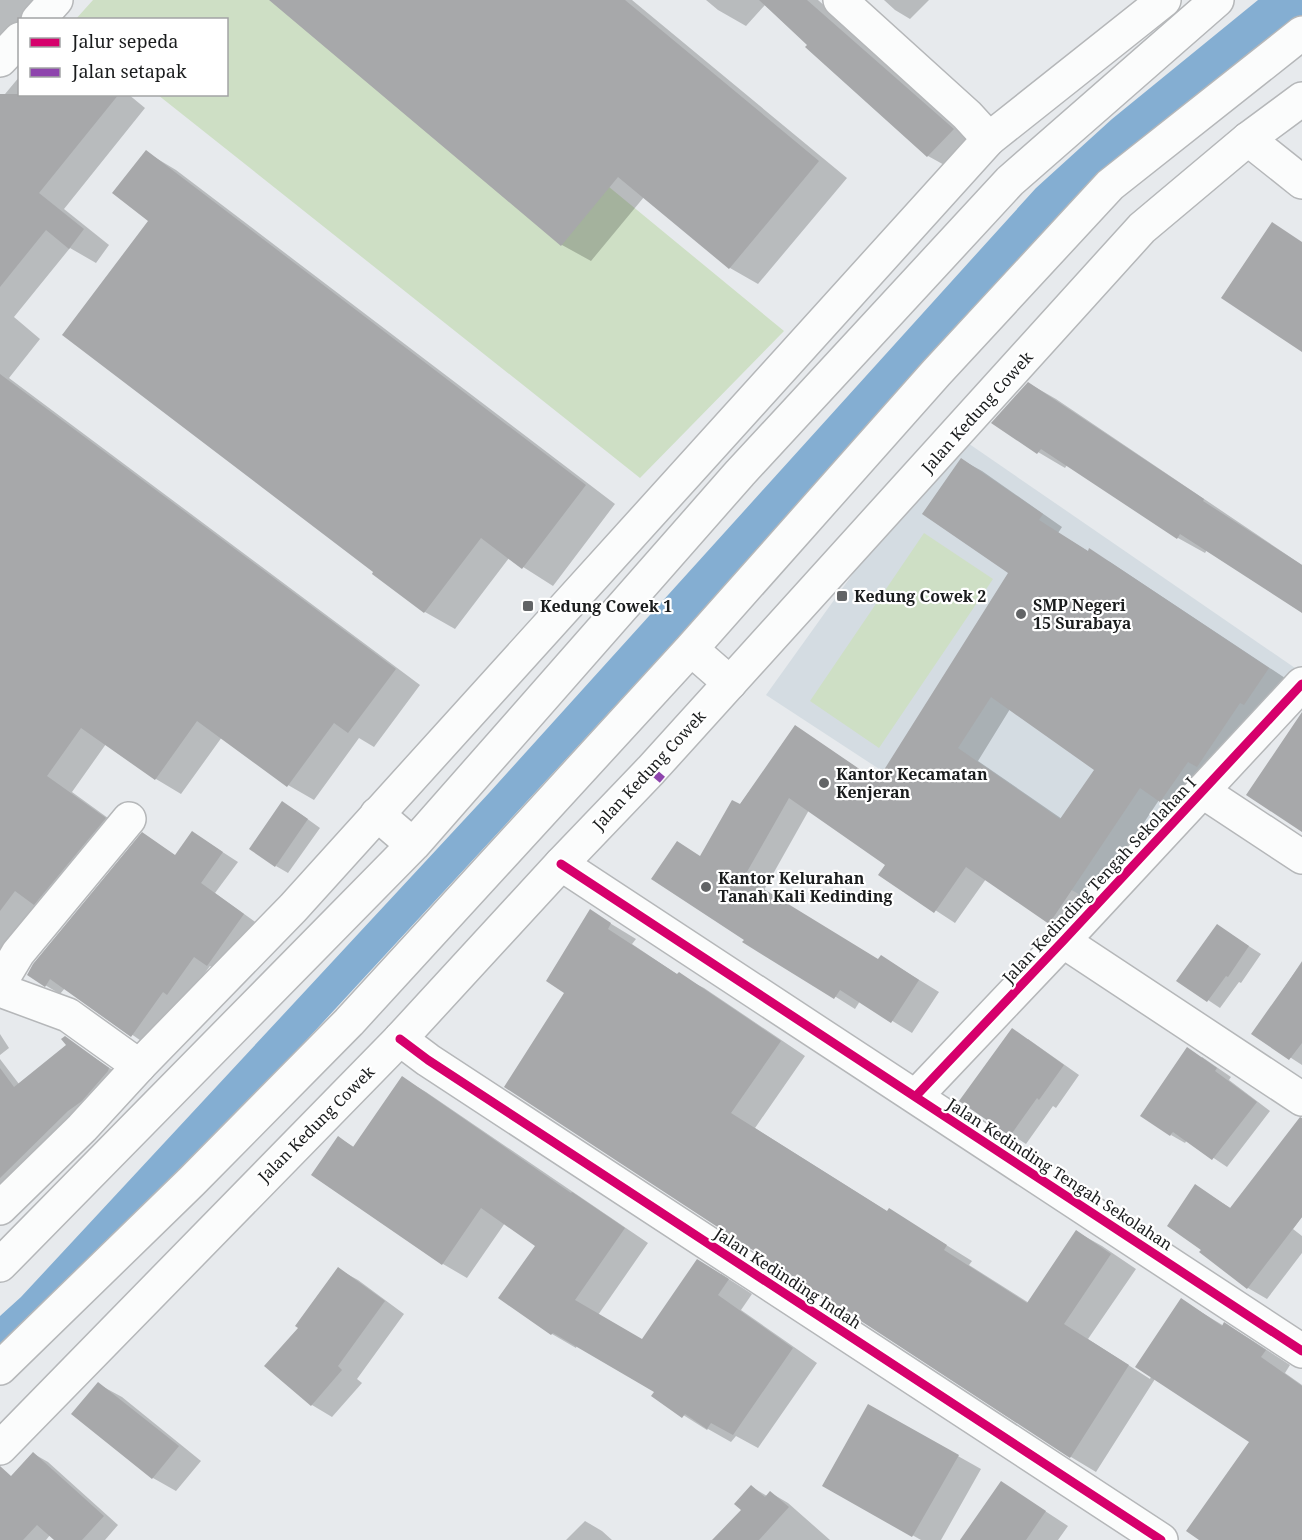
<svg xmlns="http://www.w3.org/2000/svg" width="1302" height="1540" font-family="'Noto Serif',serif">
  <rect width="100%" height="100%" fill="#e7eaed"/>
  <path fill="#d4dce2" d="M962,439L1295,668L1082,896L1009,854L766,695L862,561Z"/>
  <path fill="#cedfc5" d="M93,0H382L784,331L640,478L158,95L226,94V20H75Z
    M924,533L993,579L879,748L810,701Z"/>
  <path fill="#84aed2" d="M1258,0H1302V17L1168,118L1109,171L216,1138L0,1356V1316L21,1297L489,793L1036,188L1112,119Z"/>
  <path fill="#0003" fill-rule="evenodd" d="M0,0H38L29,20H20V29L0,43Z
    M272,0H632L847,178L758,284L730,268L644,197L591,261L562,245Z
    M706,0H818L982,146L957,172L928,156L765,5L746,26L718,10Z
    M884,0H929L910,19L895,10Z
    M20,76V94H128L145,108L64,209L109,245L96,263L70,248L14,317L40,339L9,378L420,685L374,747L359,738L314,800L288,785L222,737L181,794L156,779L106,744L72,792L130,834L0,964V100Z
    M146,152L176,170L615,504L553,586L509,558L455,629L425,612L150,221Z
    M1028,383L1056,399L1302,565V612L1207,550L1205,553L1178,538L1067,465L1065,468L1038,452Z
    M962,460L982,471L1062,527L1058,533L1089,552L1110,562L1288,680L1181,812L1159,800L1070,934L986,879L955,923L880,874L888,864L809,810L764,890L879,961L882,957L939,992L912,1033L860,1001L855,1009L746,940L702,857L796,727L878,782L1010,572ZM1010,709L1096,770L1062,819L978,761Z
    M295,810L320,828L288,873L276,866Z
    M193,833L238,862L215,893L258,924L223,974L210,966L183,1003L179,1000L147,1045L65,988L60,994L45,985L143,834L176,856Z
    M590,911L636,939L632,944L678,975L704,988L805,1056L755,1128L888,1212L914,1225L972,1261L969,1265L1029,1303L1077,1232L1102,1246L1136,1269L1088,1339L1150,1379L1181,1300L1224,1326L1225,1324L1250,1339L1290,1365L1285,1373L1302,1385V1540H1202L1251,1442L1155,1379L1096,1472L1071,1457L506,1087L566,992Z
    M1218,926L1261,954L1241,983L1239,982L1220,1008L1178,980Z
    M1302,961V1065L1254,1034Z
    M0,1034L9,1048L0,1055Z
    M65,1038L123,1077L0,1200V1059L19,1084L68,1045Z
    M1028,1039L1079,1075L1056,1108L1053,1106L1026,1144L961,1101Z
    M1202,1057L1231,1077L1229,1080L1270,1111L1227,1167L1187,1140L1185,1143L1171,1135Z
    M402,1078L426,1092L648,1243L598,1315L643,1341L721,1274L752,1294L741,1310L817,1363L758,1448L736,1436L731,1442L708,1429L707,1430L653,1396L656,1391L577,1345L576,1348L552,1334L537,1245L505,1223L467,1278L443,1264L339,1138L354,1147Z
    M1302,1134V1217L1293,1229L1302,1236V1253L1267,1299L1248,1288L1201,1252L1195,1186L1232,1209Z
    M338,1269L358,1280L404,1314L357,1379L362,1383L332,1417L312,1405L301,1327Z
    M98,1384L122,1397L201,1461L176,1491L153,1478Z
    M869,1406L981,1469L941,1540H921L824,1485Z
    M34,1454L48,1462L118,1525L105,1540H56L50,1535L46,1540H0V1488Z
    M1002,1483L1068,1526L1058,1540H962Z
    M752,1487L767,1496L771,1493L788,1503L830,1540H714L743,1510Z
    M585,1521L602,1531L612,1540H566Z"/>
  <path fill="#a7a8aa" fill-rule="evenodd" d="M269,0H625L819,161L729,269L618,177L561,246Z
    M759,0H807L954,129L927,157L805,47L807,45Z
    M0,94H119L39,193L84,229L69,249L46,230L0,287Z
    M146,150L586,485L522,569L481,538L424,613L372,574L373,572L62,335L148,221L112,193Z
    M1272,222L1302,242V352L1221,298Z
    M0,374L396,669L348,733L334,723L287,787L197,721L155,780L81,728L47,776L106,818L34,905L15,891L0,911Z
    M1028,382L1204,499L1203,501L1302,565V613L1180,534L1177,539L1041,449L1037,454L991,423Z
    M961,458L1043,514L1039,520L1088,551L1089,548L1269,668L1244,705L1240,703L1197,767L1188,762L1160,802L1140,788L1049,924L966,867L934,913L878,875L885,865L789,798L744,877L878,959L881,955L919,980L891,1023L840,990L834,999L742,942L744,940L651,879L677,841L700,856L732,800L740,804L795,725L877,781L1008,573L922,514ZM991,697L1094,770L1060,819L958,748Z
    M1302,712V832L1246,795Z
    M282,801L308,819L275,867L249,849Z
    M192,831L223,852L201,883L244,914L207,966L194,957L167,995L163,992L131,1037L50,979L45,987L27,975L33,964L142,832L175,855Z
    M590,909L611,923L608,929L677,974L679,972L781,1041L731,1113L887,1211L889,1208L947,1245L944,1250L1027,1303L1076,1230L1111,1254L1064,1324L1129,1365L1070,1458L504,1087L564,993L546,981Z
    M1217,924L1249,946L1228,977L1226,976L1207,1002L1176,981Z
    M1302,962V1043L1289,1060L1251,1034Z
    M1012,1028L1064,1065L1039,1100L1037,1098L1010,1136L959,1101Z
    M65,1036L109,1068L108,1071L82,1101L68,1111L0,1178V1068L14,1087L66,1045L61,1039Z
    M1187,1047L1217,1068L1215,1071L1257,1102L1212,1160L1173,1132L1170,1136L1140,1116Z
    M402,1076L571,1193L572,1192L625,1228L575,1300L642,1339L697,1259L729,1279L718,1295L793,1348L733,1435L711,1423L707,1429L685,1414L682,1418L651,1396L654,1392L553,1333L551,1335L498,1298L535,1246L481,1208L442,1265L311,1175L338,1136L353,1147Z
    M1300,1117L1302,1118V1217L1247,1289L1199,1252L1201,1250L1167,1226L1195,1184L1230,1208Z
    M338,1267L385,1301L338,1366L342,1370L311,1406L264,1366L298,1328L295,1326Z
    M1181,1298L1222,1326L1224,1322L1266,1350L1261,1357L1302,1386V1540H1199L1186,1531L1249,1442L1135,1367Z
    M98,1382L179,1446L152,1479L71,1414Z
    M868,1404L959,1455L912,1537L822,1486Z
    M33,1452L104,1516L82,1540H54L37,1525L23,1540H0V1466L11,1476Z
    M1001,1481L1046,1511L1026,1540H960Z
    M751,1485L765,1497L770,1491L789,1507L759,1540H712L741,1510L734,1504Z"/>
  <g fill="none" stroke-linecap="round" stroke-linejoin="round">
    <defs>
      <path id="street" d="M840,0L967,115L989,139
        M38,20L56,0
        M0,60L20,39
        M1248,139L1302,182
        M1202,791L1302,857
        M561,864L1302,1351
        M1063,941L1302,1099
        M0,983L18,953L129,819
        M0,990L68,1015L139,1066
        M400,1039L428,1060L1161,1540
        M916,1096L1063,941L1302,684"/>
      <path id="secondary" d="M0,1208L82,1128L139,1066L293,908L989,139L1164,0
        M0,1448L400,1039L561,864L651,770L1142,228L1248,139L1302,99"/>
      <path id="highway" d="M691,649L730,683
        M377,814L413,845
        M0,1265L413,845L740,473L1010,181L1217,0
        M0,1368L192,1181L349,1022L691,649L936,373L1110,185L1302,33"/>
    </defs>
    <use href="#street" stroke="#b5b7b9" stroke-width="36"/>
    <use href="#secondary" stroke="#b5b7b9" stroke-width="36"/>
    <use href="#highway" stroke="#b5b7b9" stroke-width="36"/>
    <use href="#street" stroke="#fbfcfc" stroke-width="33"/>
    <use href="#secondary" stroke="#fbfcfc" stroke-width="33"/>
    <use href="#highway" stroke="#fbfcfc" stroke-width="33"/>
    <path stroke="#8e44ad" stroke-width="8" stroke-dasharray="15 8" stroke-linecap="butt" d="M651,770L665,782"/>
    <defs>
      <path id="cycleway" d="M561,864L1302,1351
        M400,1039L428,1060L1161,1540
        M916,1096L1063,941L1302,684"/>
    </defs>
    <use href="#cycleway" stroke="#fff" stroke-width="13"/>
    <use href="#cycleway" stroke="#d6006c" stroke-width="9"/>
  </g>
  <g fill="#626466" stroke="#fff" stroke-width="2">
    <rect x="836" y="590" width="12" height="12" rx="3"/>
    <rect x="522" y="600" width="12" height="12" rx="3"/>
    <circle cx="1021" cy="614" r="6"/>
    <circle cx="824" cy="783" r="6"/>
    <circle cx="706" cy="887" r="6"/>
  </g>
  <g text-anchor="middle" stroke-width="4.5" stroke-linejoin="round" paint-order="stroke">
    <g font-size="16" fill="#1a1c1d" stroke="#fff">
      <text transform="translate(977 412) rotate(-48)" y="6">Jalan Kedung Cowek</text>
      <text transform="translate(649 770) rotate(-47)" y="6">Jalan Kedung Cowek</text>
      <text transform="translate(1099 880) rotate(-47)" y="6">Jalan Kedinding Tengah Sekolahan I</text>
      <text transform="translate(316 1124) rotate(-45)" y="6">Jalan Kedung Cowek</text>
      <text transform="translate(1060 1174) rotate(33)" y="6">Jalan Kedinding Tengah Sekolahan</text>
      <text transform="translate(788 1278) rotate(33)" y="6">Jalan Kedinding Indah</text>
    </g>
    <g font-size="16" font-weight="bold" fill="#1a1c1d" stroke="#fff" text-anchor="start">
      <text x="854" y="602">Kedung Cowek 2</text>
      <text x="1033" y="611">SMP Negeri<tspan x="1033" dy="18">15 Surabaya</tspan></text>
      <text x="540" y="612">Kedung Cowek 1</text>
      <text x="836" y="780">Kantor Kecamatan<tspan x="836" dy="18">Kenjeran</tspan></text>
      <text x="718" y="884">Kantor Kelurahan<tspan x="718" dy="18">Tanah Kali Kedinding</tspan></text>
    </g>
  </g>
  <rect x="18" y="18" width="210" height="78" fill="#ffffff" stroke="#a3a4a5" stroke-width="1.5"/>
  <rect x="30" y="38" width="30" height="9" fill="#d6006c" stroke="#a3a4a5" stroke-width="1.5"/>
  <text x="72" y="48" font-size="18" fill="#1a1c1d">Jalur sepeda</text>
  <rect x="30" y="68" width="30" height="9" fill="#8e44ad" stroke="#a3a4a5" stroke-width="1.5"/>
  <text x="72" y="78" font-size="18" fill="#1a1c1d">Jalan setapak</text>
</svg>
